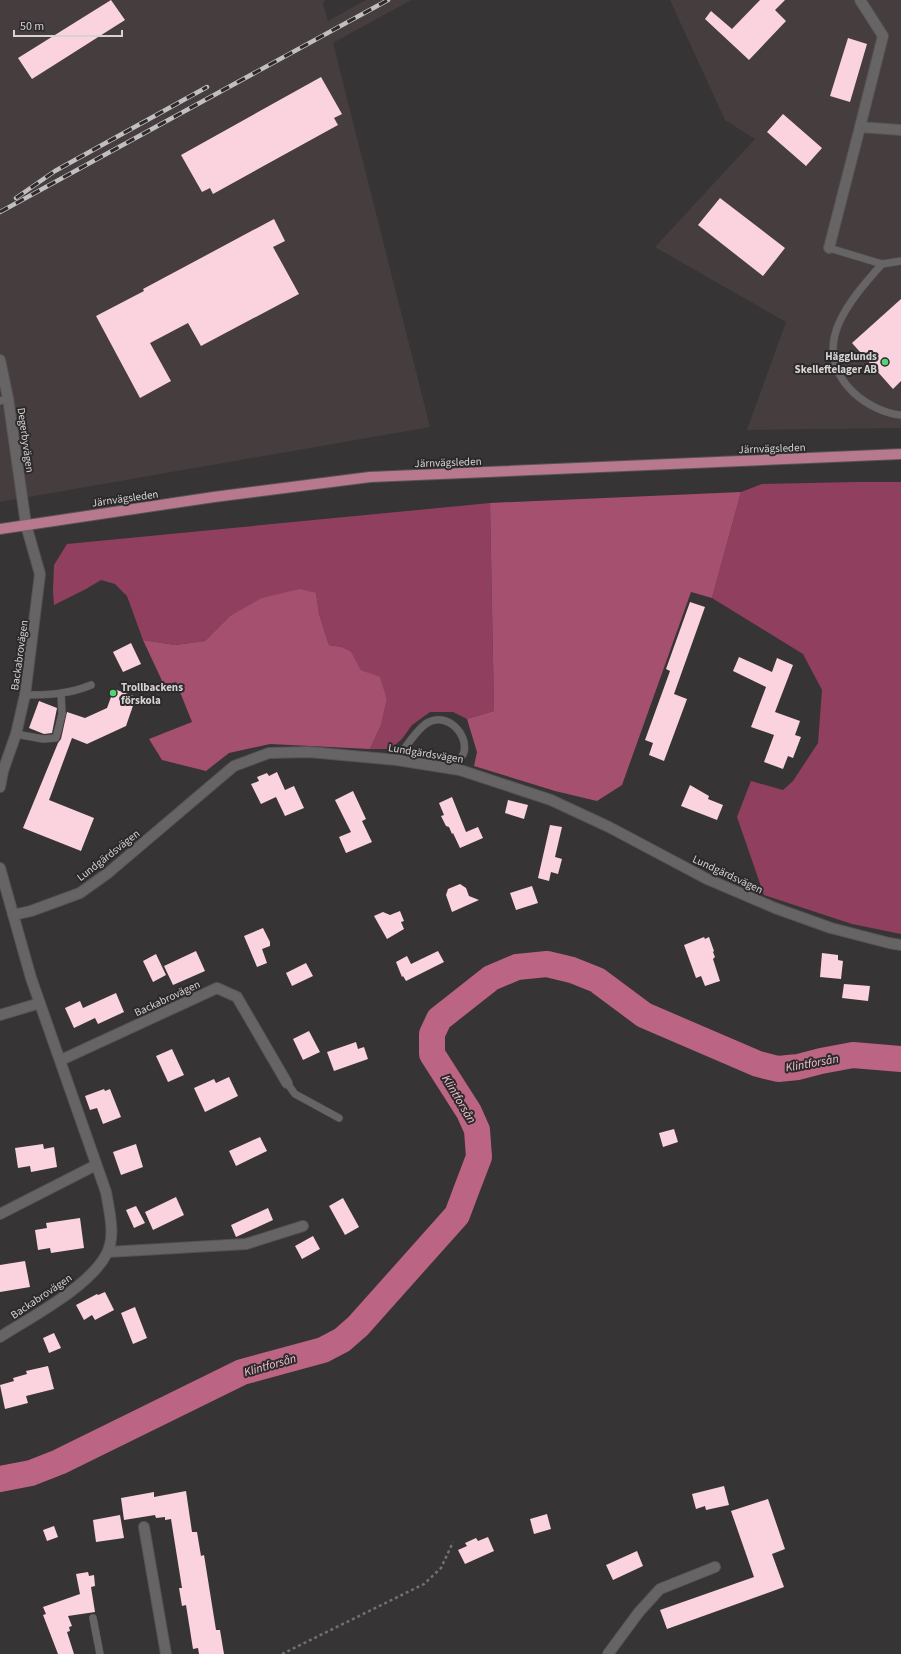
<svg xmlns="http://www.w3.org/2000/svg" width="901" height="1654" font-family="'Source Sans 3',sans-serif">
  <rect width="100%" height="100%" fill="#373435"/>
  <path fill="#463d3f" d="M0,0H325L323,4L328,21L366,0H411L333,43L430,427L0,502Z
    M670,0H901V428L747,430L786,322L655,247L755,139L725,120Z"/>
  <path fill="#90405e" d="M856,482H901V934L852,924L764,895L737,817L751,781L783,790L793,781L818,743L822,690L803,654L712,598L741,492L762,484Z
    M490,503L494,711L467,719L453,712H430L412,725L402,739L390,749H370L381,725L387,699L380,678L361,670L351,653L342,647L329,645L319,614L316,593L230,616L205,641L175,645L143,640L127,596L115,584L101,580L86,589L54,605L53,591L54,565L67,544Z"/>
  <path fill="#a6506f" d="M741,492L712,598L691,592L622,785L597,801L555,791L474,766L477,752L467,719L494,711L490,503Z
    M300,589L316,593L319,614L329,645L342,647L351,652L361,670L380,677L387,699L381,725L370,749L270,744L229,753L206,771L162,760L149,739L192,722L176,682L164,685L143,640L175,645L205,641L230,616L262,598Z"/>
  <g fill="none" stroke-linecap="round" stroke-linejoin="round">
    <path stroke="#bc6483" stroke-width="26" d="M0,1479L31,1473L59,1462L242,1372L323,1350L342,1340L358,1326L457,1215L466,1191L479,1157L477,1130L469,1112L432,1054V1034L439,1019L491,978L517,967L547,964L572,970L597,980L644,1015L758,1064L778,1069L798,1067L821,1061L853,1055L901,1059"/>
  </g>
  <path fill="#fbd3de" d="M111,0L125,20L32,79L18,58Z
    M760,0H785L775,10L786,21L749,60L705,19L711,11L732,29Z
    M848,38L867,44L850,102L830,96Z
    M321,77L342,114L334,118L338,125L213,194L210,188L202,192L181,155Z
    M783,114L822,148L806,166L767,132Z
    M720,198L785,248L763,276L698,225Z
    M274,219L285,241L273,247L299,294L201,346L188,323L150,343L171,381L140,398L96,316L144,291L143,289Z
    M901,299V381L893,389L852,343Z
    M690,602L705,607L674,694L687,699L664,761L649,755L653,743L645,740L670,671L666,669Z
    M131,643L141,664L123,672L113,652Z
    M739,657L772,672L777,658L793,665L775,712L800,721L795,735L801,737L793,758L788,756L783,769L764,762L774,735L751,727L766,687L733,671Z
    M114,689L136,697L126,726L87,744L72,738L49,800L94,818L81,851L23,828L58,743L61,739L67,712L85,718L107,708Z
    M39,701L57,708L52,733L44,734L29,728Z
    M277,772L285,790L294,786L304,808L285,816L276,797L261,804L251,784L259,781L257,777L267,773L269,776Z
    M690,785L709,796L708,799L723,805L717,820L681,806Z
    M353,791L366,819L362,821L372,842L346,853L339,837L351,832L335,800Z
    M452,797L466,832L478,827L483,838L460,848L453,833L452,834L449,827L446,826L441,816L444,815L439,803Z
    M508,800L528,805L524,819L505,813Z
    M550,825L562,827L555,857L562,859L558,874L551,872L549,881L538,878Z
    M460,884L466,888L469,896L479,900L452,912L446,895L448,889Z
    M532,886L538,903L516,910L510,893Z
    M400,911L404,921L401,922L404,929L387,939L374,916L383,912L390,915Z
    M263,928L270,942V946L262,949L267,963L257,967L244,936Z
    M704,937L705,939L709,937L714,951L713,952L715,957L713,959L720,981L705,986L701,976L696,978L684,945Z
    M196,951L205,971L173,985L164,966Z
    M438,951L444,962L406,981L403,976L402,977L396,962L407,956L411,964Z
    M822,953L838,955V960L843,961L841,979L820,977Z
    M156,954L166,975L153,982L143,961Z
    M306,963L313,976L292,986L286,973Z
    M844,984L870,986L868,1001L842,998Z
    M116,993L124,1012L98,1024L95,1018L74,1028L65,1008L80,1001L83,1008Z
    M309,1031L320,1052L303,1060L293,1039Z
    M356,1042L358,1049L364,1047L368,1059L334,1071L327,1052Z
    M172,1049L184,1075L168,1082L156,1056Z
    M229,1077L238,1096L205,1112L194,1088L214,1079L216,1083Z
    M104,1089L105,1091L110,1089L121,1117L103,1124L97,1108L90,1110L85,1096Z
    M674,1129L678,1142L663,1147L659,1133Z
    M260,1137L267,1151L236,1166L229,1151Z
    M43,1144L44,1149L54,1147L57,1167L31,1172L30,1166L18,1168L15,1148Z
    M136,1144L143,1167L121,1175L113,1152Z
    M176,1197L184,1215L153,1230L145,1212Z
    M343,1198L359,1227L345,1235L329,1206Z
    M136,1206L145,1223L134,1228L126,1210Z
    M268,1208L273,1220L236,1237L231,1225Z
    M80,1218L84,1248L51,1253L50,1248L38,1250L35,1230L47,1228L46,1223Z
    M313,1236L320,1249L302,1259L295,1246Z
    M25,1261L30,1287L0,1292V1265Z
    M105,1292L114,1310L95,1320L92,1315L84,1320L76,1305L97,1294L98,1295Z
    M135,1307L147,1338L133,1344L121,1313Z
    M54,1333L61,1348L49,1353L43,1338Z
    M48,1366L54,1389L26,1396L28,1403L5,1409L0,1385L14,1381L13,1378L27,1374L26,1371Z
    M724,1486L729,1505L706,1510L705,1506L696,1509L692,1494Z
    M186,1491L192,1532H197L201,1556L204,1555L216,1630H220L224,1654H199L198,1648L193,1649L186,1605L182,1606L179,1588H182L171,1519L165,1520V1517L156,1518L155,1515L124,1520L121,1498L154,1492V1497Z
    M768,1499L785,1549L772,1554L784,1587L667,1629L660,1610L754,1577L731,1511Z
    M547,1514L551,1529L534,1534L530,1519Z
    M120,1515L124,1538L96,1542L93,1520Z
    M54,1526L58,1537L47,1541L43,1530Z
    M488,1537L494,1551L465,1564L458,1550L467,1546L465,1543L476,1538L478,1541Z
    M637,1551L643,1566L613,1580L606,1565Z
    M88,1572L89,1576L94,1575L95,1586L91,1587L95,1612L68,1616L72,1626L69,1627L70,1631L67,1632L74,1654H58L43,1615L46,1614L43,1607L80,1594L76,1574Z"/>
  <g fill="none" stroke-linecap="round" stroke-linejoin="round">
    <defs>
      <path id="lane" d="M829,248L882,264L901,261
        M882,264C849,301 807,348 854,393C866,404 885,414 901,415
        M0,401L8,398
        M25,695C48,695 70,694 91,685
        M16,734L43,739L56,738L62,714L61,693
        M397,760C404,749 418,727 429,722C447,713 468,733 464,752C462,759 455,764 450,768
        M287,1083L295,1094L339,1118
        M93,1618L100,1654"/>
      <path id="street" d="M860,127L883,36L860,0
        M829,248L860,127L901,130
        M0,360L8,398L26,525L40,574L25,695L16,734L3,771L0,787
        M0,868L31,978L106,1192C109,1210 116,1236 107,1253C91,1286 31,1317 0,1337
        M13,915L31,911L80,893L108,873L234,766L269,753L309,752L397,760L460,770L551,800L609,827L707,879L775,908L831,928L889,943L901,945
        M0,1015L40,1003
        M61,1060L217,988L237,997L287,1083
        M0,1214L96,1165
        M108,1252L246,1244L303,1226
        M144,1527L166,1654
        M608,1654L639,1612L660,1589L715,1567"/>
      <path id="primary" d="M0,529L214,497L370,477L901,454"/>
    </defs>
    <use href="#lane" stroke="#565354" stroke-width="8"/>
    <use href="#street" stroke="#565354" stroke-width="12"/>
    <use href="#primary" stroke="#565354" stroke-width="12"/>
    <path stroke="#727071" stroke-width="2.5" stroke-dasharray="3 3" stroke-linecap="butt" d="M282,1654L424,1584L441,1568L453,1542"/>
    <use href="#lane" stroke="#676465" stroke-width="7"/>
    <use href="#street" stroke="#676465" stroke-width="10"/>
    <use href="#primary" stroke="#b8798e" stroke-width="10"/>
    <defs>
      <path id="rail" d="M16,198L55,171L207,87
        M0,212L388,0"/>
    </defs>
    <use href="#rail" stroke="#c1bfc0" stroke-width="4.5"/>
    <use href="#rail" stroke="#2d2a2b" stroke-width="3" stroke-dasharray="9" stroke-linecap="butt"/>
  </g>
  <g fill="#52d673" stroke="#2d2a2b" stroke-width="1.5">
    <circle cx="885" cy="362" r="4"/>
    <circle cx="113" cy="693" r="4"/>
  </g>
  <g text-anchor="middle" stroke-width="4" stroke-linejoin="round" paint-order="stroke">
    <g font-size="11" font-weight="bold" fill="#d5d3d4" stroke="#2d2a2b" text-anchor="end">
      <text x="877" y="360">Hägglunds<tspan x="877" dy="13">Skelleftelager AB</tspan></text>
      <text x="121" y="691" text-anchor="start">Trollbackens<tspan x="121" dy="13">förskola</tspan></text>
    </g>
    <g font-size="11" fill="#d5d3d4" stroke="#2d2a2b">
      <text transform="translate(26 440) rotate(82)" y="4">Degerbyvägen</text>
      <text transform="translate(772 448) rotate(-2)" y="4">Järnvägsleden</text>
      <text transform="translate(448 462) rotate(-2)" y="4">Järnvägsleden</text>
      <text transform="translate(125 498) rotate(-8)" y="4">Järnvägsleden</text>
      <text transform="translate(19 655) rotate(-82)" y="4">Backabrovägen</text>
      <text transform="translate(426 753) rotate(9)" y="4">Lundgärdsvägen</text>
      <text transform="translate(108 855) rotate(-38)" y="4">Lundgärdsvägen</text>
      <text transform="translate(728 874) rotate(25)" y="4">Lundgärdsvägen</text>
      <text transform="translate(167 998) rotate(-25)" y="4">Backabrovägen</text>
      <text transform="translate(41 1296) rotate(-34)" y="4">Backabrovägen</text>
    </g>
    <g font-size="12" font-style="italic" fill="#f1c0cf" stroke="#2d2a2b">
      <text transform="translate(812 1063) rotate(-10)" y="4">Klintforsån</text>
      <text transform="translate(459 1099) rotate(59)" y="4">Klintforsån</text>
      <text transform="translate(270 1365) rotate(-16)" y="4">Klintforsån</text>
    </g>
  </g>
  <path d="M14 30v6h108v-6" fill="none" stroke="#d5d3d4" stroke-width="2"/>
  <text x="20" y="30" font-size="12" fill="#d5d3d4" stroke="#2d2a2b" stroke-width="3" paint-order="stroke">50 m</text>
</svg>
